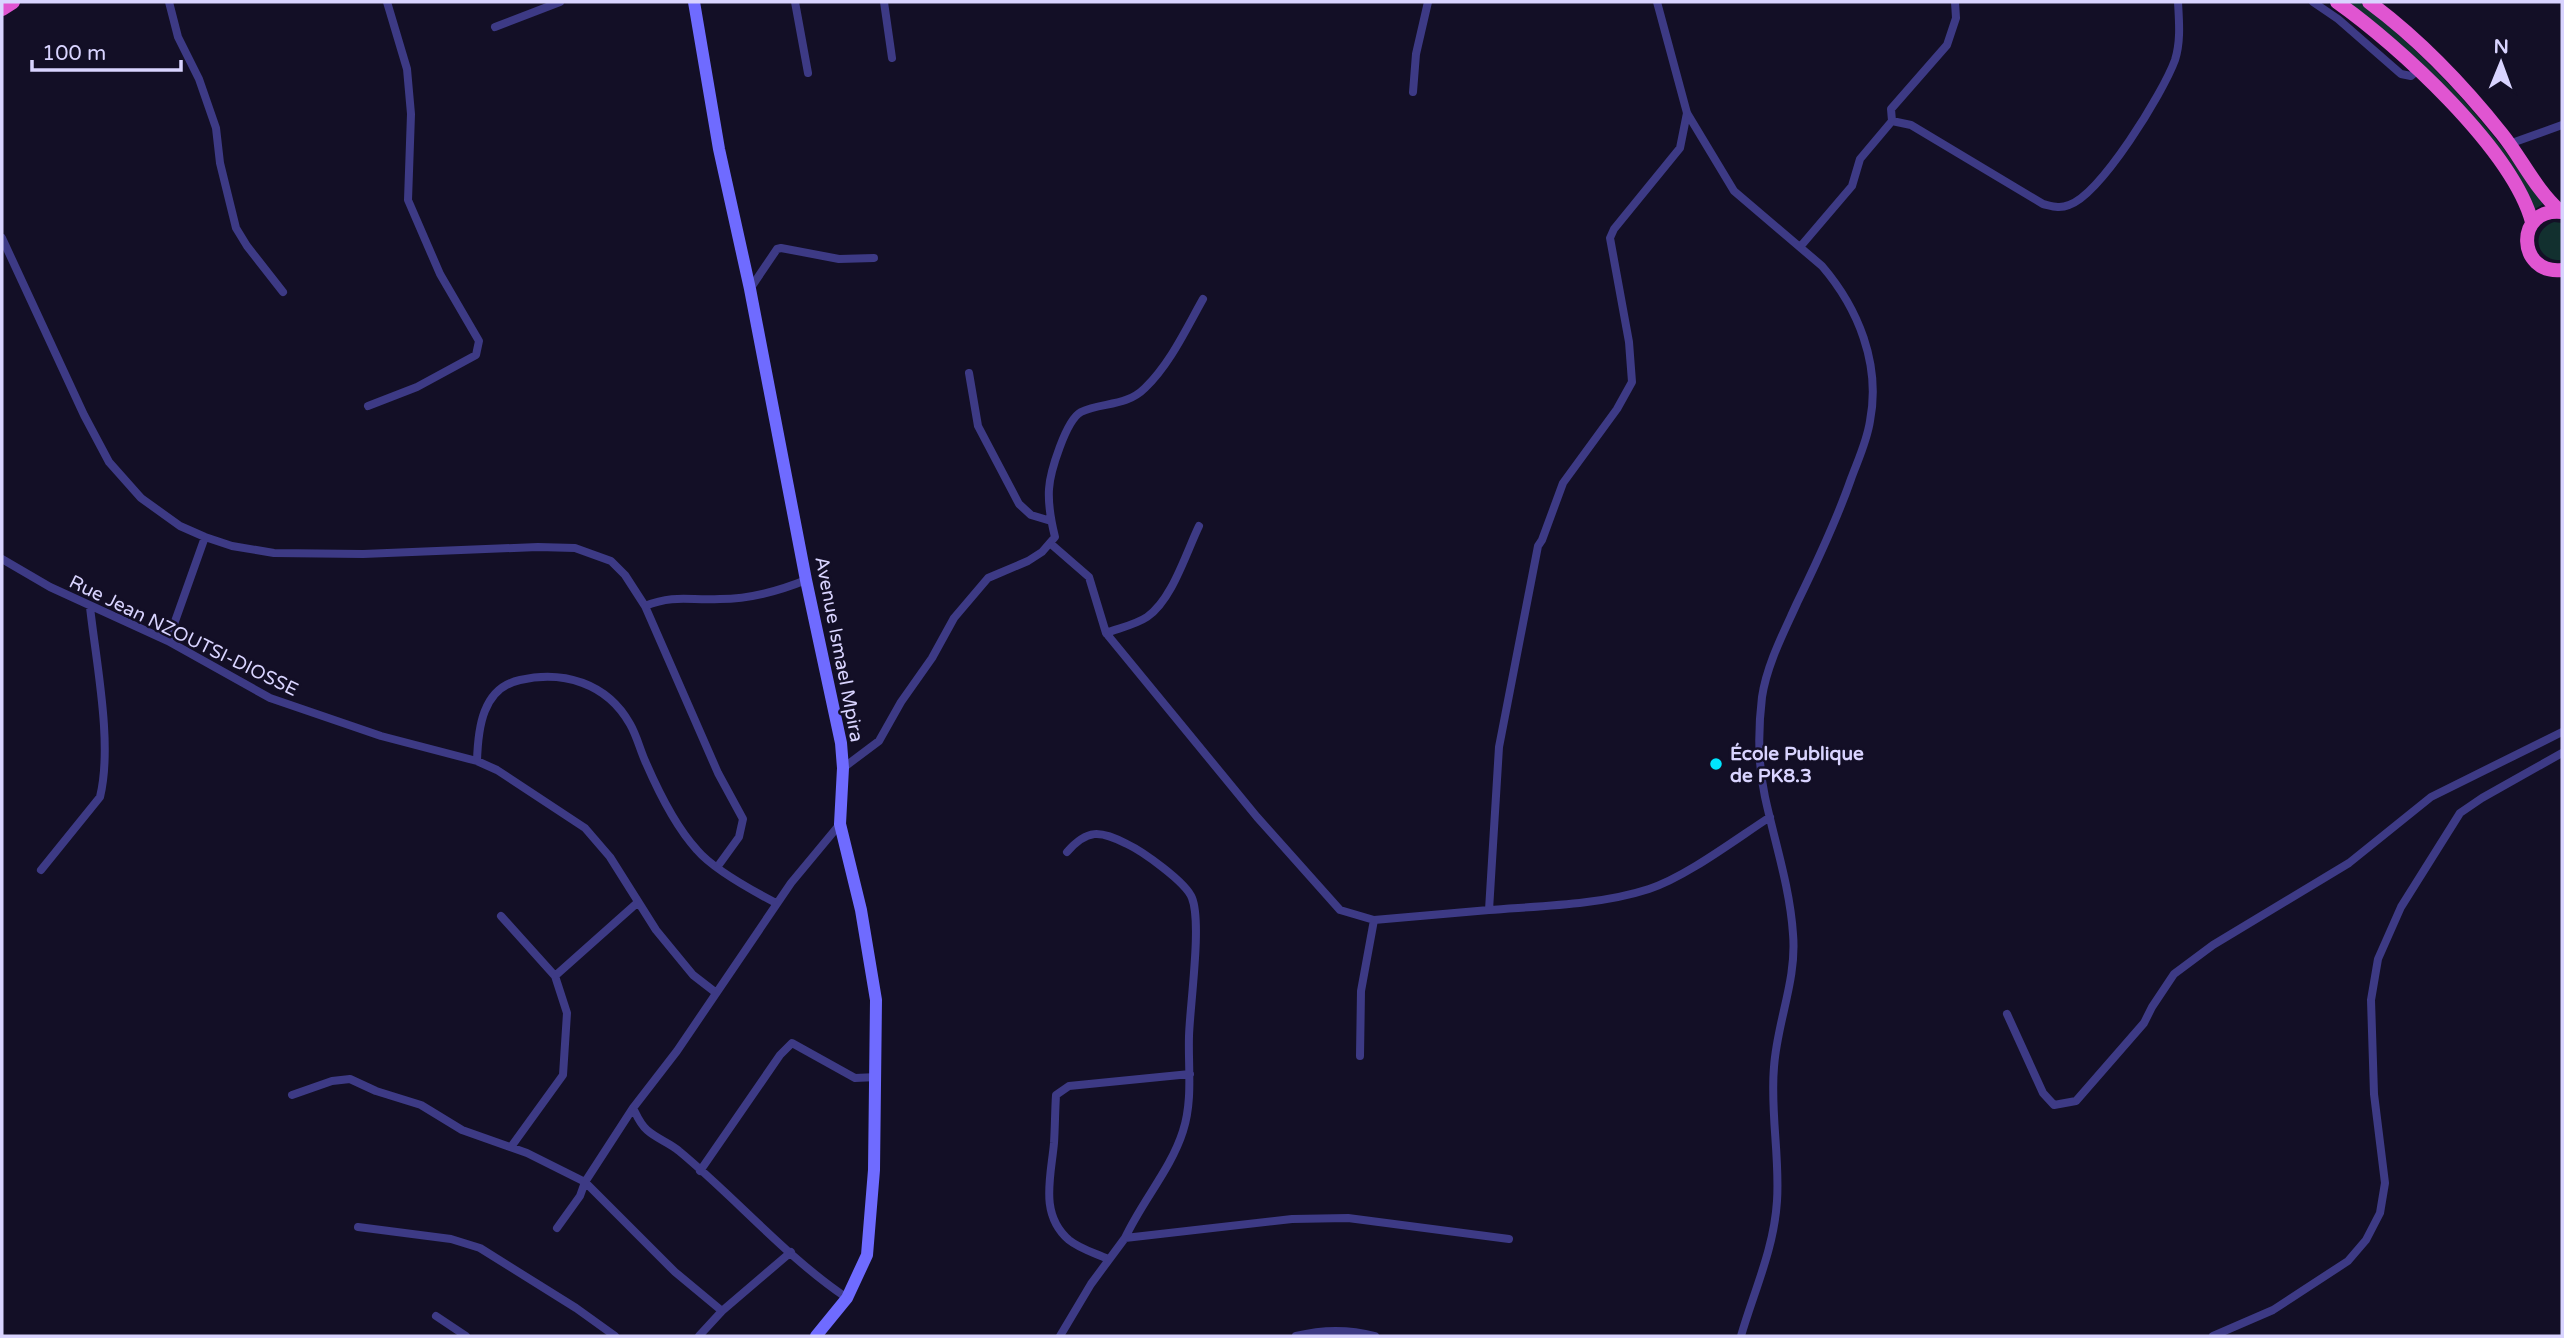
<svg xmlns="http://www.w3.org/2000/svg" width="2564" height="1338" font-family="'Varela Round',sans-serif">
  <rect width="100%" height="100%" fill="#130f26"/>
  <path fill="#12302f" d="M2349,2H2359L2370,10C2441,70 2491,126 2543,204L2535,209L2521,182L2421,64Z
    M2554,222L2562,223V260C2536,262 2529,231 2554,222Z"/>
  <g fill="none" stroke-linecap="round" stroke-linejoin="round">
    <path stroke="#3d3a85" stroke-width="8" d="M169,2L178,37L199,79L216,128L220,163L236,228L247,246L283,292
      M795,2L808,73
      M884,2L892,58
      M1657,2L1687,113L1734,191L1822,266C1858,308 1881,364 1870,421C1867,441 1858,460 1851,479C1836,522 1817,562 1797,603C1784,632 1767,664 1762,697C1758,730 1758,765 1765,797C1775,843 1790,888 1793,934C1797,980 1777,1022 1774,1067C1770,1112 1780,1157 1777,1201C1774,1249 1754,1291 1741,1336
      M1955,2L1956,18L1947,45L1891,109L1892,121L1911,125L2043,204C2052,206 2059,209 2069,205C2101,194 2163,93 2175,60C2181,41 2179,21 2178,2
      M2313,2L2338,19L2401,74L2411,76L2418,70
      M495,27L560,2
      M1413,92L1416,54L1428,2
      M2509,144L2562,125
      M2,238L84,415L109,462L141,498L180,526L205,537L232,546L274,553L363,554L538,547L575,548L611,561L625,575L645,606L718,773L743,819L739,837L718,866
      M1800,247L1852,186L1860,159L1892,121
      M750,289L777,249L781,248L839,259L874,258
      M969,373L978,426L1019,504L1031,515L1051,521
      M368,406L417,387L476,355L479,341L440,274L408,200L411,114L407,69L387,2
      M1051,544L1089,577L1106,633L1257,817L1340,910L1374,920L1489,910L1499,747L1538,546L1542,540L1563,483L1617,409L1632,382L1629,342L1610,238L1614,229L1680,148L1687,113
      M2,559L50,587L168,641L270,698L381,736L477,761L497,770L585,828L610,857L656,930L693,975L715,992
      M645,606C676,594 690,601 720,599C749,599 779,591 806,580
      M1106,633C1119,628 1135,625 1147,617C1172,600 1186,553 1199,526
      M168,641L205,537
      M477,761C478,729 482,688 520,680C563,670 607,683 630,724C637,736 640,750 646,763C659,793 675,826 697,850C714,870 753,891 776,903
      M843,768L879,741L901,702L932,658L954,618L988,578L1028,561L1042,552L1055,537C1051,521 1048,505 1049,489C1050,472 1066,420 1081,412C1102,402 1126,407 1145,388C1170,364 1186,329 1203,299
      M1067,852C1087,829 1100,830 1127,844C1142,851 1186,882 1192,898C1202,923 1190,1004 1189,1036C1188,1067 1193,1100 1183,1131C1171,1169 1142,1201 1125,1238
      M41,870L100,797C113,744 96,662 90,607
      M1489,910C1540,906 1600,905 1649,889C1686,877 1736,839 1770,817
      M501,916L555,976L567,1013L563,1075L511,1147
      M555,976L637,903
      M2007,1014L2043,1093L2054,1105L2076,1101L2144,1023L2152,1007L2174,974L2213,945L2349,863L2431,797L2562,732
      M1360,1056L1361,991L1374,920
      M292,1095L332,1081L350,1079L376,1091L421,1105L462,1130L527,1153L585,1182L633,1108L677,1051L791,883L840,824
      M633,1108C637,1116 640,1124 647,1130C657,1139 670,1143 679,1151C736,1198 786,1257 847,1298
      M700,1171L780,1055L792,1043L855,1078L877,1077
      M358,1227L451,1239L480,1248L576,1308L615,1336
      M557,1228L580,1196L585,1182L675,1272L722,1311
      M1108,1259C1095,1253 1080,1249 1069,1240C1039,1214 1051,1177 1054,1143C1055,1127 1055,1111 1056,1095L1069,1086L1190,1074
      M436,1316L466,1336
      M699,1336L722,1311L791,1252
      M1060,1336L1091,1284L1125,1238L1292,1219L1348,1218L1509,1239
      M1296,1336C1324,1329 1348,1329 1375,1336
      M2213,1336L2273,1310L2348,1261L2366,1240L2380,1213L2385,1183L2374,1094L2371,1000L2378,959L2401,907L2460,813L2482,798L2562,753"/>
    <path stroke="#6f6bff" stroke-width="12" d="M694,2L719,149L750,289L806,580L841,743L843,768L840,824L861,910L876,1000L874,1170L867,1255L847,1298L816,1336"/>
    <path stroke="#e055d1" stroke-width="14" d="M2337,2C2398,45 2512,149 2532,222
      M2369,2C2419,39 2463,85 2502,134C2522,159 2536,190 2560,211
      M2,9L13,2
      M2562,212C2514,207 2517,275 2562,270"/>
  </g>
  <circle fill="#00e5ff" stroke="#130f26" stroke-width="2.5" cx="1716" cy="764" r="7"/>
  <g text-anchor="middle" stroke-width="5" stroke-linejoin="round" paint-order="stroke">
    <g font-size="19" fill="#d9d4ff" stroke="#130f26">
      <text transform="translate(184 635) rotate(26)" y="7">Rue Jean NZOUTSI-DIOSSE</text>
      <text transform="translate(840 649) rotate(79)" y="7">Avenue Ismael Mpira</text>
    </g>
    <g font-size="19" font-weight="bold" fill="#d9d4ff" stroke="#130f26" text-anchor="start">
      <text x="1730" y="760">École Publique<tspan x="1730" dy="22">de PK8.3</tspan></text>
    </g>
  </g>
  <rect width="2564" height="1338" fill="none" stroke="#d9d4ff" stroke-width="7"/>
  <g transform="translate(2501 63) rotate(1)" stroke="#130f26" stroke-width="5" paint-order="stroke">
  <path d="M0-5L12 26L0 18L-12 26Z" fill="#d9d4ff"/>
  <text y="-10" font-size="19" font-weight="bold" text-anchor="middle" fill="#d9d4ff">N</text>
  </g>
  <path d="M32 60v10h149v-10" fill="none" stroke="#d9d4ff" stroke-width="3.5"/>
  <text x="42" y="60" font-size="21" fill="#d9d4ff" stroke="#130f26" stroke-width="5" paint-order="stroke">100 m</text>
</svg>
